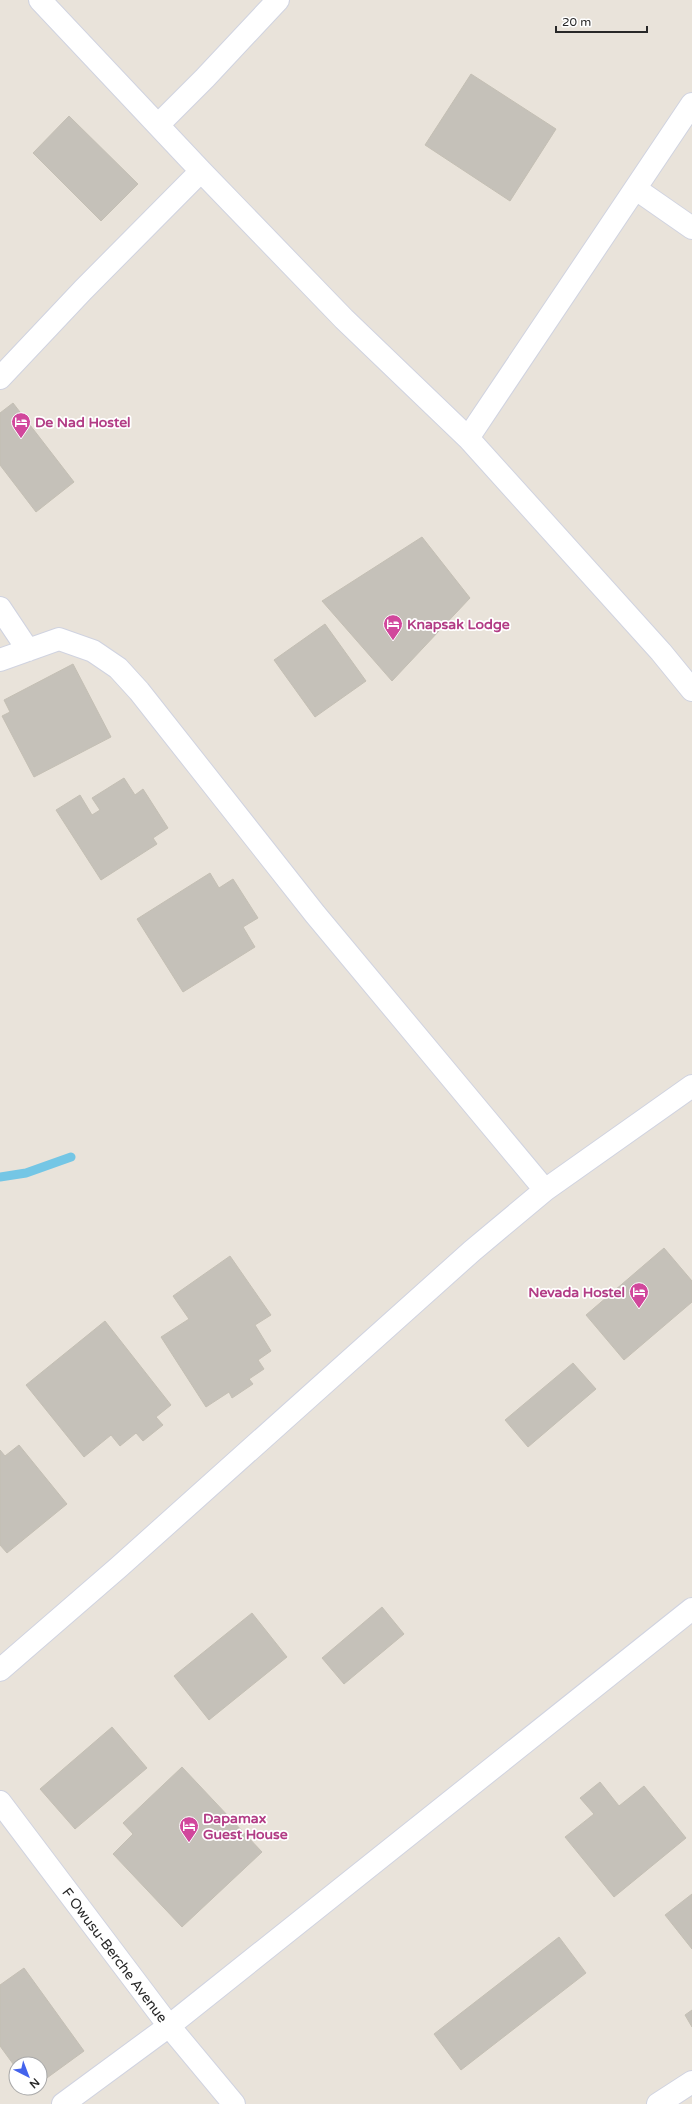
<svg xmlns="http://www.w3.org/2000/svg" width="692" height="2104" font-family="'Varela Round',sans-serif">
  <rect width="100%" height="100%" fill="#e9e3da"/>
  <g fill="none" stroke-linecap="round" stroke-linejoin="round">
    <path stroke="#74c6e5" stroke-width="9" d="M0,1177L26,1173L71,1157"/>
  </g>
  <path fill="#c5c1b9" stroke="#c4bfb4" d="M471,74L556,129L510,201L425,145Z
    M69,116L138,184L101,221L33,153Z
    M13,403L74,482L36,512L0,465V413Z
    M422,537L470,598L392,681L322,601Z
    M325,624L366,681L315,717L274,660Z
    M73,664L111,737L34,777L2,716L10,712L4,700Z
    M124,778L135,795L143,789L168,828L153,838L157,844L101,880L56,810L80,795L92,815L100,810L92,798Z
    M210,873L219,888L233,879L258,918L243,927L255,947L183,992L137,919Z
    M664,1248L692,1281V1302L624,1360L586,1315Z
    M230,1256L271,1315L255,1325L271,1351L258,1360L264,1369L249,1379L253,1384L232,1398L229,1392L206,1407L161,1337L189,1319L173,1296Z
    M105,1321L171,1405L156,1417L163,1425L143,1441L136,1433L120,1446L111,1435L84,1457L26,1385Z
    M573,1363L596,1389L528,1447L505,1420Z
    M19,1445L67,1504L7,1553L0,1545V1450L5,1456Z
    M382,1607L404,1634L344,1684L322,1658Z
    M252,1613L287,1657L209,1720L174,1676Z
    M112,1727L147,1768L75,1829L40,1789Z
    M182,1767L262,1852L182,1927L113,1854L133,1834L123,1823Z
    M600,1782L619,1806L644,1786L686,1838L614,1897L565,1837L594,1814L580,1798Z
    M692,1894V1949L665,1915Z
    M559,1937L586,1973L461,2070L434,2034Z
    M24,1968L84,2051L40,2083V2064H16V2068L0,2046V1985Z
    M692,2010V2027L685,2015Z"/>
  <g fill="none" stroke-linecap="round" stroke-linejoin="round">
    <defs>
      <path id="minor" d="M40,0L201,171L344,319L468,438L661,652L692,690
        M158,125L205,78L278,0
        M636,189L692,228
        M0,378L83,290L201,171
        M468,438L692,104
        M0,608L28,650
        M0,660L59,639L93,651L118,668L139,691L315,914L545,1190
        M0,1670L119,1567L472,1251L545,1190L692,1086
        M0,1802L169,2026L234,2104
        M63,2104L169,2026L692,1609
        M658,2104L692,2082"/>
    </defs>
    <use href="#minor" stroke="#d0d3e0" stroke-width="24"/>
    <use href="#minor" stroke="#fff" stroke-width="22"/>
  </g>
  <defs>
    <symbol id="hotel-pin" viewBox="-11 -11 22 30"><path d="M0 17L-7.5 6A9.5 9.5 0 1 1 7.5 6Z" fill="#d1479c" stroke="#fff"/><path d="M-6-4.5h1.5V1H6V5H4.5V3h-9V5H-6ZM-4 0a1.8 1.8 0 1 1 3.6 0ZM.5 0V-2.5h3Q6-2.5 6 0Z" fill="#fff"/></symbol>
  </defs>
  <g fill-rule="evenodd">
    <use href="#hotel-pin" x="10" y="411" width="22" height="30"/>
    <use href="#hotel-pin" x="382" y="613" width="22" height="30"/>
    <use href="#hotel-pin" x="628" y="1281" width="22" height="30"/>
    <use href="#hotel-pin" x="178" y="1815" width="22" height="30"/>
  </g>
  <g text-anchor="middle" stroke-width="3.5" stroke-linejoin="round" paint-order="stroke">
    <g font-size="14" font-weight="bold" fill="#b23c85" stroke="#fff" text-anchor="start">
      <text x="35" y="427">De Nad Hostel</text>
      <text x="407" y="629">Knapsak Lodge</text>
      <text x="625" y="1297" text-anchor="end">Nevada Hostel</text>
      <text x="203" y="1823">Dapamax<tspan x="203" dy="16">Guest House</tspan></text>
    </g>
    <g font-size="14" fill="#282828" stroke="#fff">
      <text transform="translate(115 1955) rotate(53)" y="5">F Owusu-Berche Avenue</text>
    </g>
  </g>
  <g transform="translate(28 2076) rotate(138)"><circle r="19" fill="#ffffff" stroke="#a9a9a9"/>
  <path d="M0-3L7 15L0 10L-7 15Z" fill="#4463ec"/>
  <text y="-6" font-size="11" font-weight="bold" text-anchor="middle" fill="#282828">N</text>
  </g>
  <path d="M556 26v6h91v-6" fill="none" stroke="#282828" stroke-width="2"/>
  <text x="562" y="26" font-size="12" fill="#282828" stroke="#ffffff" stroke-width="3" paint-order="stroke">20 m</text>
</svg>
